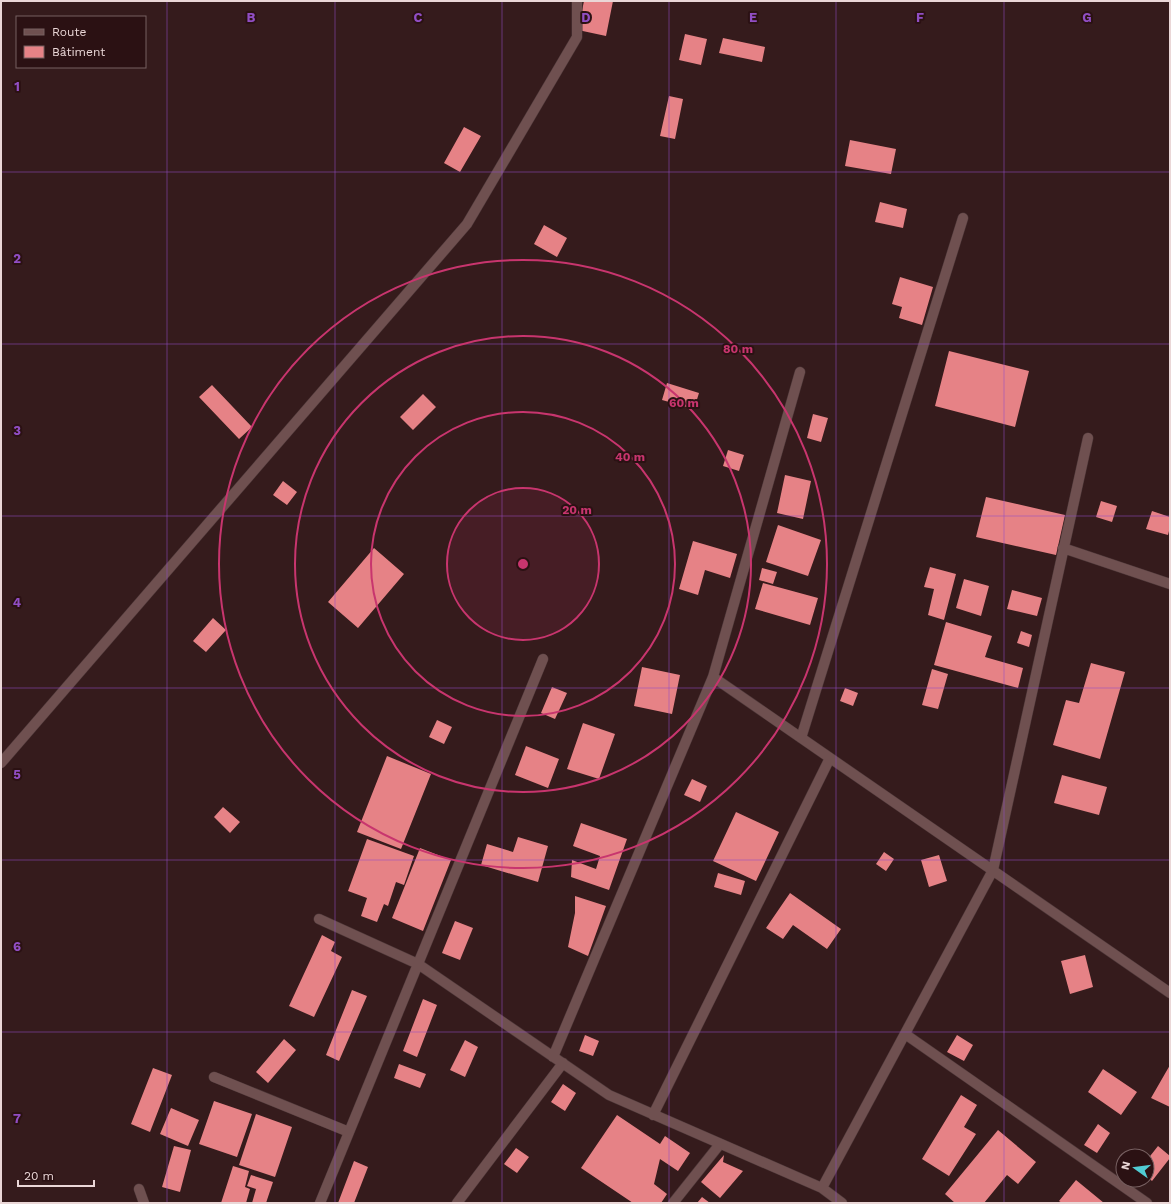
<svg xmlns="http://www.w3.org/2000/svg" width="1171" height="1204" font-family="'Work Sans',sans-serif">
  <rect width="100%" height="100%" fill="#351b1c"/>
  <path fill="#e68286" d="M584,1H613L606,36L578,30Z
    M685,34L707,39L701,65L679,60Z
    M723,38L765,47L762,62L719,53Z
    M669,96L683,99L675,139L660,136Z
    M464,127L481,136L460,172L444,163Z
    M850,140L896,149L891,174L845,166Z
    M880,202L907,209L903,228L875,222Z
    M544,225L567,238L557,257L534,244Z
    M900,277L933,287L922,325L899,318L902,307L892,304Z
    M949,351L1029,371L1015,427L935,406Z
    M667,383L699,393L694,409L662,400Z
    M212,385L252,427L239,439L199,397Z
    M423,394L436,407L413,430L400,417Z
    M813,414L828,418L821,442L807,438Z
    M728,450L744,455L739,471L723,466Z
    M785,475L811,481L803,519L777,513Z
    M283,481L297,492L287,505L273,495Z
    M986,497L1065,515L1056,555L976,537Z
    M1101,501L1117,506L1112,522L1096,517Z
    M1152,511L1170,517V527L1168,535L1146,529Z
    M778,525L821,540L808,576L766,562Z
    M693,541L737,554L730,578L705,570L698,595L679,589Z
    M374,548L404,574L358,628L328,602Z
    M930,567L956,574L944,620L928,615L934,589L924,587Z
    M762,568L777,572L773,584L759,580Z
    M964,579L989,586L981,616L956,608Z
    M763,583L818,598L810,625L755,609Z
    M1012,590L1042,598L1037,616L1007,609Z
    M213,618L226,630L206,652L193,641Z
    M946,622L992,636L985,657L1023,668L1018,688L934,665Z
    M1021,631L1032,635L1029,647L1017,643Z
    M1091,663L1125,672L1100,759L1053,745L1066,700L1079,703Z
    M642,667L680,675L672,714L634,706Z
    M932,669L948,674L938,709L922,705Z
    M552,687L567,693L555,719L541,713Z
    M845,688L858,693L853,706L840,701Z
    M437,720L452,727L444,744L429,737Z
    M583,723L615,734L599,779L567,769Z
    M526,746L559,759L548,788L515,775Z
    M387,756L431,774L401,849L357,832Z
    M1062,775L1107,787L1099,815L1054,803Z
    M692,779L707,786L700,802L684,795Z
    M223,807L240,822L230,833L214,817Z
    M736,812L779,832L756,881L713,861Z
    M581,823L627,839L609,890L571,877L572,860L596,869L600,856L573,846Z
    M518,837L548,846L538,882L481,865L487,844L513,852Z
    M367,839L414,856L404,885L396,882L388,906L384,904L377,922L361,916L367,898L348,891Z
    M420,848L451,860L423,931L392,918Z
    M884,852L894,859L886,871L876,864Z
    M939,855L947,881L929,887L921,860Z
    M718,873L745,881L741,895L714,887Z
    M790,893L841,929L827,949L793,925L783,939L766,928Z
    M575,896L606,906L588,956L568,947L575,913Z
    M455,921L473,928L460,960L442,953Z
    M322,935L335,942L331,951L342,957L314,1017L289,1006Z
    M1085,955L1093,987L1070,994L1061,961Z
    M352,990L367,996L339,1061L326,1055Z
    M423,999L437,1005L417,1057L403,1051Z
    M585,1035L599,1041L593,1056L579,1051Z
    M957,1035L973,1045L964,1061L947,1052Z
    M284,1039L296,1050L268,1083L256,1072Z
    M465,1040L478,1047L465,1077L450,1070Z
    M399,1064L426,1074L420,1088L394,1078Z
    M1170,1065V1107L1151,1098Z
    M153,1068L172,1075L150,1132L131,1124Z
    M1103,1069L1137,1092L1121,1115L1088,1092Z
    M563,1084L576,1093L565,1111L551,1102Z
    M961,1095L977,1105L964,1127L976,1134L949,1176L922,1159Z
    M214,1101L252,1114L237,1157L199,1144Z
    M171,1108L199,1120L188,1146L160,1134Z
    M256,1114L292,1127L275,1177L239,1165Z
    M617,1115L660,1144L665,1136L690,1153L678,1171L660,1159L654,1184L667,1194L661,1203H633L581,1168Z
    M1098,1124L1110,1133L1097,1153L1084,1145Z
    M998,1130L1036,1162L1018,1184L1007,1175L984,1203H955L945,1194Z
    M174,1146L191,1150L180,1192L162,1187Z
    M1158,1146L1170,1156V1158L1152,1181L1147,1176V1160Z
    M516,1148L529,1157L517,1173L504,1164Z
    M724,1155L723,1162L743,1171L720,1198L701,1182Z
    M354,1161L368,1167L354,1203H338Z
    M233,1166L249,1171L245,1187L250,1189L246,1203H221Z
    M251,1175L273,1182L266,1203H252L256,1189L247,1186Z
    M1076,1180L1104,1203H1062L1059,1201Z
    M702,1197L710,1203H697Z"/>
  <g fill="none" stroke-linecap="round" stroke-linejoin="round">
    <defs>
      <path id="street" d="M1063,548L1170,584
        M713,677L1170,993
        M801,738L963,218
        M1,763L467,224L577,37V1
        M319,919L418,964L609,1095L822,1188L842,1203
        M905,1034L1147,1203
        M553,1057L713,677L800,372
        M214,1077L349,1132
        M653,1115L830,758
        M822,1188L993,870L1088,438
        M139,1189L144,1203
        M320,1203L543,659
        M457,1203L563,1063
        M673,1203L720,1144"/>
    </defs>
    <use href="#street" stroke="#4d3738" stroke-width="11"/>
    <use href="#street" stroke="#6f5050" stroke-width="10"/>
  </g>
  <path fill="none" stroke="#914ec4" stroke-width="1" stroke-opacity="0.55" d="M167,1V1203M335,1V1203M502,1V1203M669,1V1203M836,1V1203M1004,1V1203M1,172H1170M1,344H1170M1,516H1170M1,688H1170M1,860H1170M1,1032H1170"/>
  <circle cx="523" cy="564" r="76" fill="#c8356e" fill-opacity=".12"/>
  <g fill="none" stroke="#c8356e" stroke-width="2">
    <circle cx="523" cy="564" r="76"/>
    <circle cx="523" cy="564" r="152"/>
    <circle cx="523" cy="564" r="228"/>
    <circle cx="523" cy="564" r="304"/>
  </g>
  <g font-size="13" text-anchor="middle" font-weight="bold" fill="#914ec4" stroke="#2b1113" stroke-width="4" stroke-linejoin="round" paint-order="stroke">
    <text x="251" y="22">B</text>
    <text x="418" y="22">C</text>
    <text x="586" y="22">D</text>
    <text x="753" y="22">E</text>
    <text x="920" y="22">F</text>
    <text x="1087" y="22">G</text>
    <text x="17" y="91">1</text>
    <text x="17" y="263">2</text>
    <text x="17" y="435">3</text>
    <text x="17" y="607">4</text>
    <text x="17" y="779">5</text>
    <text x="17" y="951">6</text>
    <text x="17" y="1123">7</text>
  </g>
  <circle cx="523" cy="564" r="6" fill="#c8356e" stroke="#2b1113" stroke-width="2"/>
  <g font-size="12" text-anchor="middle" font-weight="bold" fill="#c8356e" stroke="#2b1113" stroke-width="4" stroke-linejoin="round" paint-order="stroke">
    <text x="738" y="353">80 m</text>
    <text x="684" y="407">60 m</text>
    <text x="630" y="461">40 m</text>
    <text x="577" y="514">20 m</text>
  </g>
  <rect width="1171" height="1204" fill="none" stroke="#ead7d7" stroke-width="4"/>
  <rect x="16" y="16" width="130" height="52" fill="#2b1113" stroke="#776061"/>
  <rect x="24" y="29" width="20" height="6" fill="#6f5050" stroke="#776061"/>
  <text x="52" y="36" font-size="12" fill="#ead7d7">Route</text>
  <rect x="24" y="46" width="20" height="12" fill="#e68286" stroke="#776061"/>
  <text x="52" y="56" font-size="12" fill="#ead7d7">Bâtiment</text>
  <g transform="translate(1135 1168) rotate(284)"><circle r="19" fill="#2b1113" stroke="#776061"/>
  <path d="M0-3L7 15L0 10L-7 15Z" fill="#51ccd4"/>
  <text y="-6" font-size="11" font-weight="bold" text-anchor="middle" fill="#ead7d7">N</text>
  </g>
  <path d="M18 1180v6h76v-6" fill="none" stroke="#ead7d7" stroke-width="2"/>
  <text x="24" y="1180" font-size="12" fill="#ead7d7" stroke="#2b1113" stroke-width="3" paint-order="stroke">20 m</text>
</svg>
